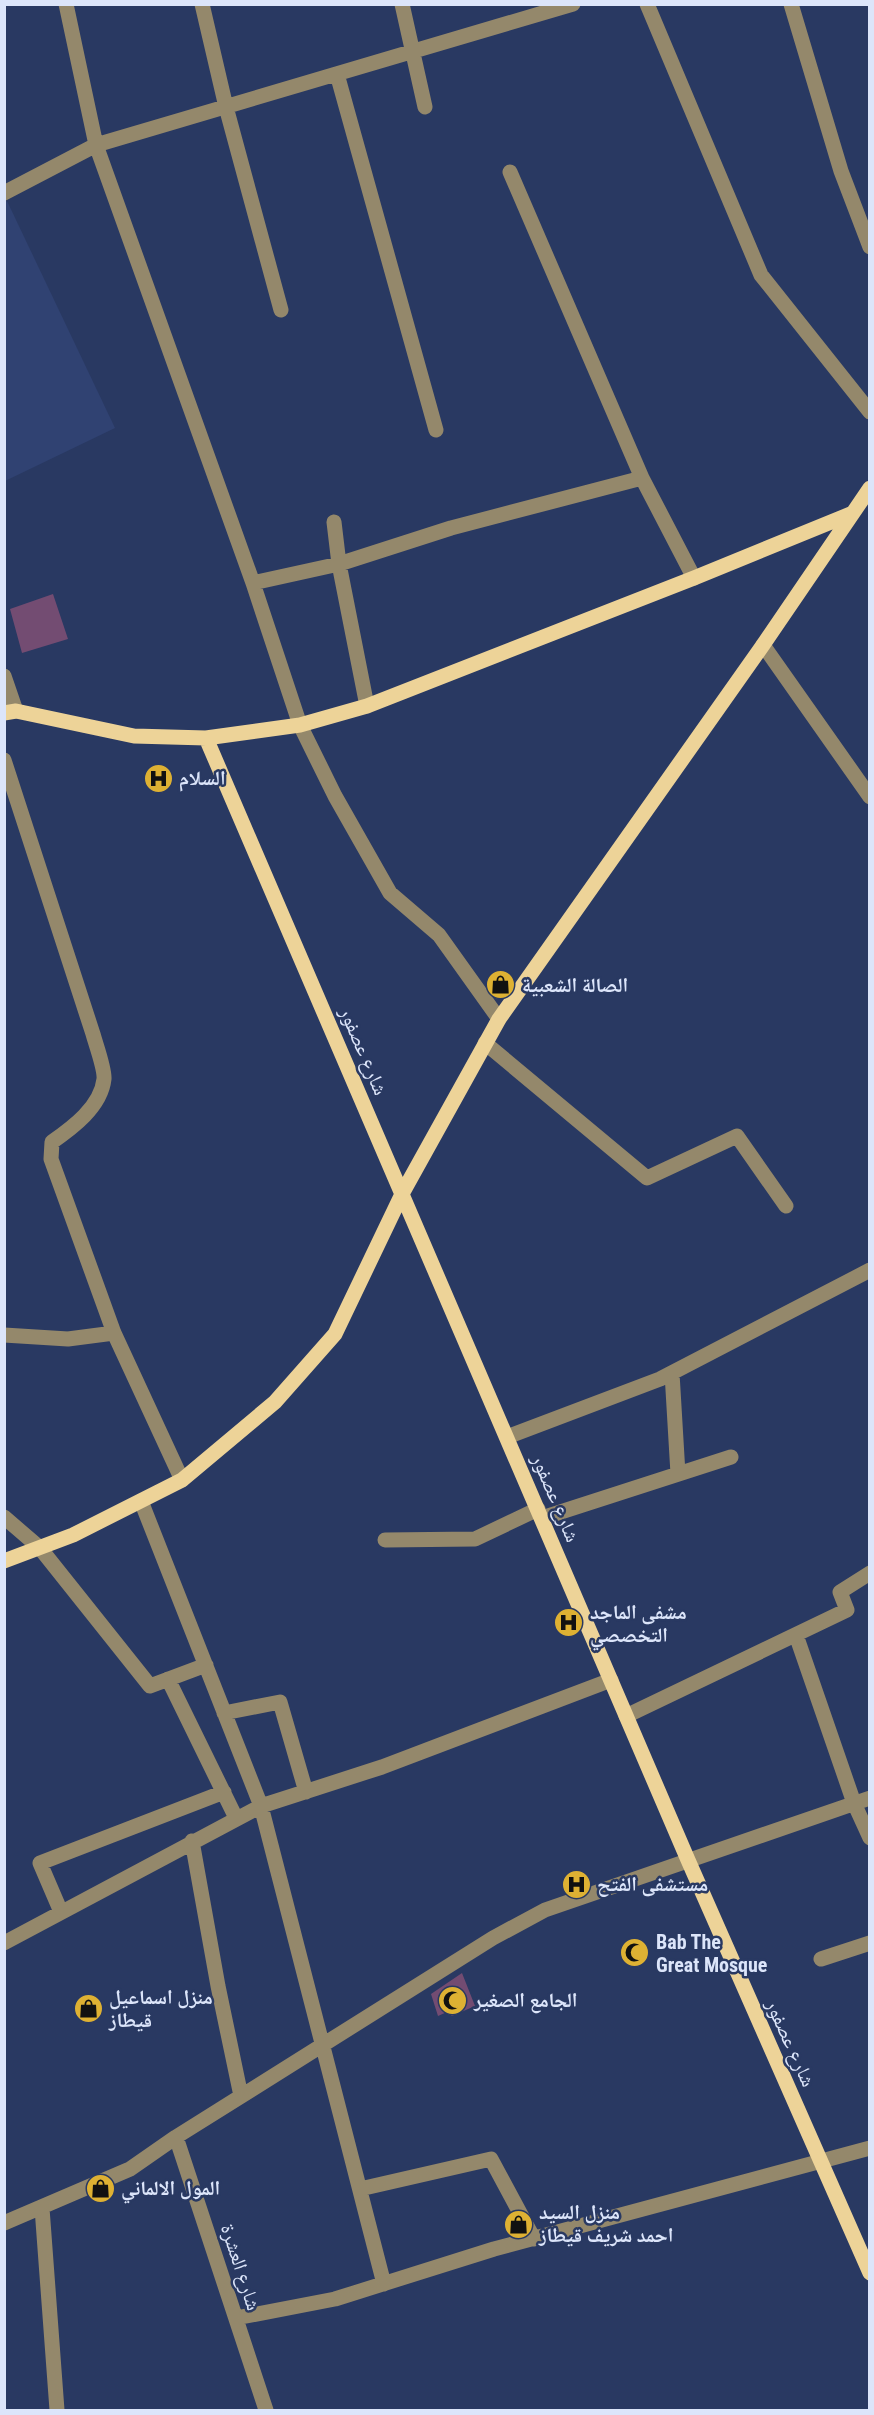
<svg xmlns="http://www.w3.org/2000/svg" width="874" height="2415" font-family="'Roboto Condensed','Noto Naskh Arabic',sans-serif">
  <rect width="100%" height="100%" fill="#293962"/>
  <path fill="#304272" d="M7,201L115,428L5,481L4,202Z"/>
  <path fill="#734c72" d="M53,594L68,639L22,653L10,609Z
    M462,1973L475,2006L452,2016L447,2012L438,2016L431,1994Z"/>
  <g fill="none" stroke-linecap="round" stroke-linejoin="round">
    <path stroke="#94886b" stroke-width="15" d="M66,4L96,145L253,583L300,725L335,796L390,893L439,935L499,1019
      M202,4L226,107L281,310
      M402,4L425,107
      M647,4L761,275L870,412
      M791,4L841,171L870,247
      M337,74L436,430
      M510,172L642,478L694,578
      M4,193L96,145L573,4
      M334,522L339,564L367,706
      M253,583L339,564L451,528L642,478
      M763,645L870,797
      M4,676L16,711
      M4,760L93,1034C96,1045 105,1069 104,1079C101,1107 72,1128 52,1142L51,1159L114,1333L182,1480
      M485,1043L647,1178L737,1136L786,1206
      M4,1335L68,1339L114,1333
      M672,1373L678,1474
      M507,1437L660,1379L870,1270
      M141,1501L261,1806L384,2284
      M4,1517L40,1548L150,1686L206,1665
      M542,1518L731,1457
      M385,1540L475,1539L538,1509
      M796,1635L854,1803L870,1838
      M168,1679L236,1818
      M224,1713L280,1702L306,1792
      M626,1716L847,1610L840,1592L870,1573
      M192,1841L218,1986L241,2096
      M61,1912L40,1863L224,1792
      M4,1943L261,1806L382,1767L611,1680
      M821,1959L870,1943
      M176,2137L266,2410
      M360,2189L491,2159L534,2239
      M42,2208L57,2410
      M4,2223L130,2169L176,2137L493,1938L545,1910L870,1798
      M236,2318L335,2299L494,2249L870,2148"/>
    <path stroke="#edd398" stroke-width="15" d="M4,713L16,711L134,736L206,738L300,725L367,706L694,578L853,513
      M206,738L688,1860L870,2273
      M4,1561L73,1535L182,1480L275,1402L335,1334L403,1192L499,1019L763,645L870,488"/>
  </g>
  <defs>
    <symbol id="hospital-disc" viewBox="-11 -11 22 22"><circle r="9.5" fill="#deb133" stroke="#293962"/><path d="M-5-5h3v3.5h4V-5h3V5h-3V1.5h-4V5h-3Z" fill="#111"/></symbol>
    <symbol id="shop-disc" viewBox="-11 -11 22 22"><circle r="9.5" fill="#deb133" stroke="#293962"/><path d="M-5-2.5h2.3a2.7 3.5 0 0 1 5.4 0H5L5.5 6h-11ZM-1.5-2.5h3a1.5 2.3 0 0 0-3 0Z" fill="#111"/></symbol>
    <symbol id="mosque-disc" viewBox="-11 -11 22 22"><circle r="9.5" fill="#deb133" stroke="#293962"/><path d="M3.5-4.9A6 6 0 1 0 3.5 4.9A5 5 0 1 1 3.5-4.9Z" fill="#111"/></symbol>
  </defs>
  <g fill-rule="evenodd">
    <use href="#hospital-disc" x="142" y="762" width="33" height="33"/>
    <use href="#shop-disc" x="484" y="968" width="33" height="33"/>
    <use href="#hospital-disc" x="552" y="1606" width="33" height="33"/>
    <use href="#hospital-disc" x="560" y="1868" width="33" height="33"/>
    <use href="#mosque-disc" x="618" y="1936" width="33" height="33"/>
    <use href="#mosque-disc" x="436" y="1984" width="33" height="33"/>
    <use href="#shop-disc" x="72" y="1992" width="33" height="33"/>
    <use href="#shop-disc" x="84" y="2172" width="33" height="33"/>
    <use href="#shop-disc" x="502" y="2208" width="33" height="33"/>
  </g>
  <g text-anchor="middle" stroke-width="5" stroke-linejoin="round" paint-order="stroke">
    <g font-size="20" font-weight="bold" fill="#dce5fa" stroke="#293962" text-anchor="start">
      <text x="179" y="785">السلام</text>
      <text x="522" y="992">الصالة الشعبية</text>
      <text x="590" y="1619">مشفى الماجد<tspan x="590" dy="23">التخصصي</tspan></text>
      <text x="597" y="1891">مستشفى الفتح</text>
      <text x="656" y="1949">Bab The<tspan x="656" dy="23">Great Mosque</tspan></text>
      <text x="109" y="2004">منزل اسماعيل<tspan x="109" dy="23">قيطاز</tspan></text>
      <text x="474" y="2007">الجامع الصغير</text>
      <text x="121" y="2195">المول الالماني</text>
      <text x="539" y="2219">منزل السيد<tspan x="539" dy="23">احمد شريف قيطاز</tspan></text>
    </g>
    <g font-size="20" fill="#dce5fa" stroke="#293962">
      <text transform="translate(364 1051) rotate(67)" y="7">شارع عصفور</text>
      <text transform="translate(556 1498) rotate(67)" y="7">شارع عصفور</text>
      <text transform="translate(791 2043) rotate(66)" y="7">شارع عصفور</text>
      <text transform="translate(241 2267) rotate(72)" y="7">شارع العشرة</text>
    </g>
  </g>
  <rect width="874" height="2415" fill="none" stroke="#dce5fa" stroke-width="12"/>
</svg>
